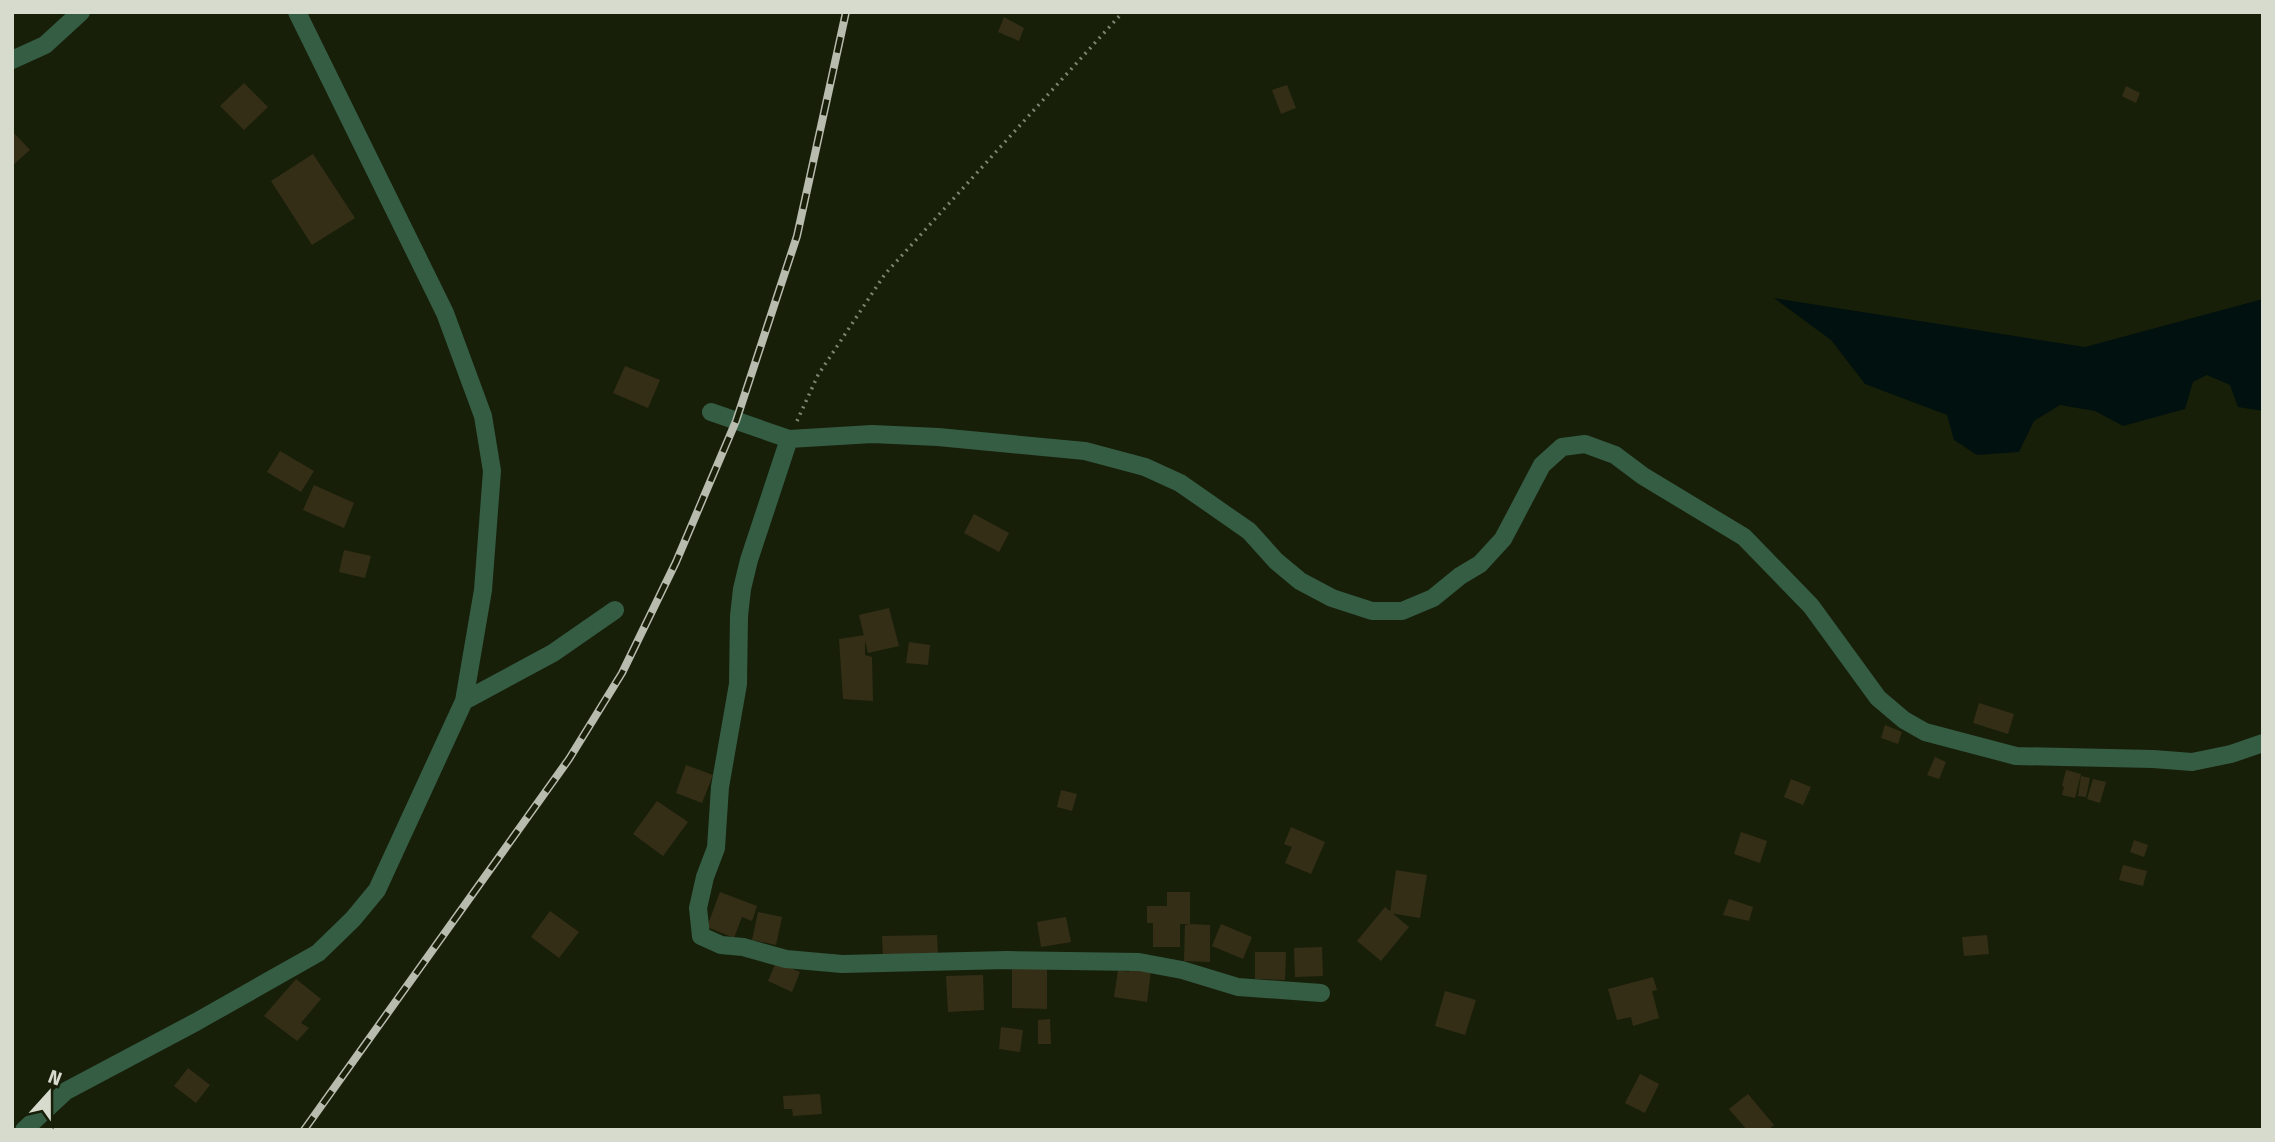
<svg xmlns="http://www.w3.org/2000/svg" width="2275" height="1142" font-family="'Fira Sans',sans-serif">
  <rect width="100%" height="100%" fill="#181f09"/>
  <path fill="#00110f" d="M1774,298L2085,347L2263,299V411L2238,407L2230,385L2207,375L2193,382L2185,409L2123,426L2095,411L2060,405L2034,421L2019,452L1977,455L1954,440L1947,415L1865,384L1831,340Z"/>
  <path fill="#352e16" d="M1004,17L1024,28L1019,41L998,32Z
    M244,83L268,107L244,130L220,106Z
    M1287,85L1296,108L1281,114L1272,90Z
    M2126,86L2140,93L2136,103L2122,96Z
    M12,131L30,150L12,166Z
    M313,154L355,218L312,245L271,181Z
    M625,366L660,380L648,408L613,393Z
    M280,451L314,471L301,492L267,472Z
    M314,485L354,503L344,528L303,510Z
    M974,514L1009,533L999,552L964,533Z
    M344,550L371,556L365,578L339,572Z
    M889,608L899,646L868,653L859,615Z
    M865,635V655L872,657L873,701L843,699L839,639Z
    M909,642L930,645L928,665L906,663Z
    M1979,703L2014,714L2008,734L1973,723Z
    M1885,725L1902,732L1898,744L1881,738Z
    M1935,757L1946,762L1939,779L1927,775Z
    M686,765L713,775L702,803L676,793Z
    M2066,770L2081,774L2075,798L2062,795L2064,787L2062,786Z
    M2081,776L2090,778L2086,797L2078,796Z
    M1791,779L1811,787L1803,805L1784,797Z
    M2093,779L2106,782L2100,803L2087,799Z
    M1061,790L1077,794L1072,811L1057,807Z
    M657,801L688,822L663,856L633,834Z
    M1291,827L1325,842L1311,874L1285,863L1292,847L1284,844Z
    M1741,832L1767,841L1760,863L1734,854Z
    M2134,840L2148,845L2144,857L2130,852Z
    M2123,865L2147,871L2143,886L2119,880Z
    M1396,870L1427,875L1420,918L1390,913Z
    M720,892L757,906L752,921L742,917L734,938L707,927Z
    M1167,892H1190V924L1210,925V962L1184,961L1185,925L1190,924H1180V947H1153V923H1147V906H1167Z
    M1729,899L1753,907L1749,921L1723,915Z
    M1385,907L1409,927L1381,961L1357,941Z
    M550,911L579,932L559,958L531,937Z
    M758,912L782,917L776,945L752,940Z
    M1066,917L1071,942L1041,947L1037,922Z
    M1221,924L1252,937L1243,959L1212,946Z
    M937,935L938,954L883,956L882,936Z
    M1987,935L1989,954L1964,956L1962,937Z
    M1322,947L1323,976L1295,977L1294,948Z
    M1255,952H1286L1285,980L1255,979Z
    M776,962L800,972L792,992L768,981Z
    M1012,966L1047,967V1009L1012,1008Z
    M1129,966L1151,970L1147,1002L1114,997L1118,970L1129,972Z
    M983,975L984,1010L948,1012L946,976Z
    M1653,977L1657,990L1652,991L1659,1018L1633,1026L1631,1017L1617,1020L1608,989Z
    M296,979L321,999L301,1023L309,1028L297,1041L264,1016Z
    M1445,991L1476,1000L1465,1035L1435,1026Z
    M1050,1019L1051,1044H1038V1020Z
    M1001,1027L1023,1030L1020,1052L999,1049Z
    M188,1068L210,1085L196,1103L174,1086Z
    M1640,1074L1659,1084L1645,1113L1625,1103Z
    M820,1094L822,1114L793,1116L792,1109H784L783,1096Z
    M1748,1094L1774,1125L1768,1130H1747L1729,1109Z"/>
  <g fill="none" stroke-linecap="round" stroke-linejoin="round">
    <path stroke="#7e8473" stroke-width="3.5" stroke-dasharray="2 5" stroke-linecap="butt" d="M797,421L818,375L885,274L1123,12"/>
    <path stroke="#355d44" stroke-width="18" d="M12,60L45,45L81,12
      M711,412L789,439L872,434L938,437L1085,451L1145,467L1180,483L1249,531L1276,561L1300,581L1332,598L1372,611H1402L1433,598L1460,576L1480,564L1503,539L1542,465L1562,447L1585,444L1615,455L1643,476L1744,537L1811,606L1878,698L1904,720L1925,732L2016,756L2153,759L2192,762L2231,754L2263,743
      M789,439L749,560L742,589L739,616L738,684L720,787L716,848L705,877L698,908L701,936L721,945L743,947L786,959L842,964L1007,960L1139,962L1182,970L1238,987L1321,993
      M464,701L553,653L615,610
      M24,1130L66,1091L196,1022L318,953L353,919L377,890L464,701L483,590L492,471L483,416L445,313L297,12"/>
    <defs>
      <path id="rail" d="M304,1130L569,759L622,673L676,562L736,421L797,236L846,12"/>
    </defs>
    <use href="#rail" stroke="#b7bcae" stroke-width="8"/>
    <use href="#rail" stroke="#181f09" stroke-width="5" stroke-dasharray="16" stroke-linecap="butt"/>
  </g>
  <rect width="2275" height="1142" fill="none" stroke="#d6dbce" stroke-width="28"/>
  <g transform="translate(49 1093) rotate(21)" stroke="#181f09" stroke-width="5" paint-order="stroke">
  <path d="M0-5L12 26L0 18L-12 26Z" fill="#d6dbce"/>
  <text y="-10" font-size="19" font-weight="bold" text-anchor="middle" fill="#d6dbce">N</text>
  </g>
</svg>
